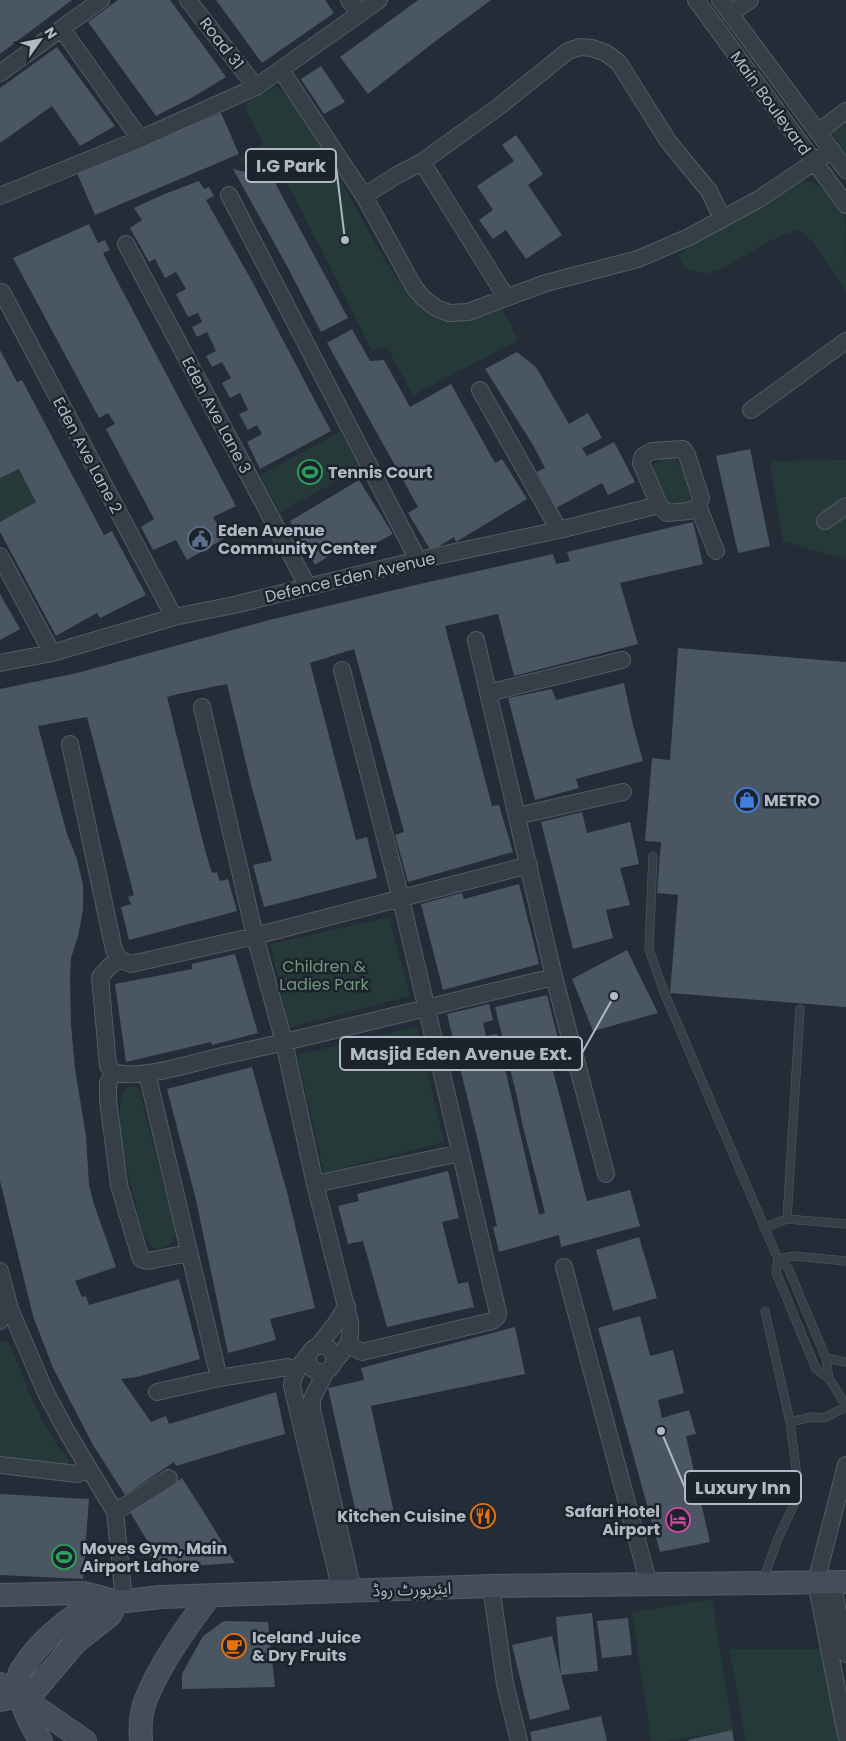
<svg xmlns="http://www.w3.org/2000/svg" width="846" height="1741" font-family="Poppins,'Noto Sans Arabic',sans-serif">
  <rect width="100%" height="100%" fill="#232c37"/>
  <path fill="#263939" d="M276,86C283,93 293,99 299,107C326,142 399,308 433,317C454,322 480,312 500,307L509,320L517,339L515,342L413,395L387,347L372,351L284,176L238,160L256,151L263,145L247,110L246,103Z
    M846,115V154L836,140L832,132L835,123Z
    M810,182C824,187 838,202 845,217C846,225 846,279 846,292L811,240L798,230L779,236L723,268L705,274L685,269L678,254L740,219L791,186L800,183Z
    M340,432L361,468L280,512L260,475Z
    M669,457L677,460L688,481L691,492L688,501C683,504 677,507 672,504C659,499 651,477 653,465L663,458Z
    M846,460V560L783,541L770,461Z
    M19,469L36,502L1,522L0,519V478Z
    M389,917L410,996L289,1028L270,944Z
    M417,1027L444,1142L324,1173L297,1055Z
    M131,1085L139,1088L175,1230C173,1245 167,1249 152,1248L142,1230L120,1140V1101L124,1091Z
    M5,1340L9,1342L29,1392L42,1420L59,1448L68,1458L69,1464L63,1466L0,1459V1342Z
    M712,1599L733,1731L665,1741H651L632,1612Z
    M729,1649H821L839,1741H746Z"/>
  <path fill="#4b5663" d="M0,0H72L0,54Z
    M118,0H170L226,77L193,97L156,116L88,22Z
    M216,0H325L334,13L262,63Z
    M418,0H491L433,43L368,94L340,57Z
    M57,47L115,126L80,146L52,106L0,143V88Z
    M321,66L345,102L324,114L301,79Z
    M221,113L239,154L95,215L77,173Z
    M516,135L543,174L528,185L562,235L526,259L506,230L493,239L479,220L493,210L477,186L514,161L502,145Z
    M233,169L273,179L348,318L321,332L288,268Z
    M199,181L204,189L209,187L214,196L206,200L253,283L331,431L260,469L247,442L262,434L257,425L248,430L239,414L248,410L240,393L230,398L222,383L231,378L222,362L212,367L206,356L216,351L212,342L207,332L197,337L192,327L202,322L198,313L188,317L176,294L186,289L176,272L165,278L155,259L149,262L130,228L142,220L134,208L162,195Z
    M89,224L98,243L105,240L110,250L103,253L111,269L236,506L213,517L225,538L187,560L176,540L153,550L141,527L154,519L106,429L115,424L108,413L99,418L13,258Z
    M352,329L370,361L384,360L410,407L451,384L495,463L502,459L527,499L456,542L454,537L431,551L408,513L418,507L327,343Z
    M0,350L17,382L22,380L104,535L112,531L146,595L100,618L97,613L56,636L0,532V522L36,502L19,469L0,478Z
    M517,352L536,367L569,424L588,413L602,438L582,448L587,456L614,442L635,482L608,495L602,483L556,508L537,472L545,468L533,445L485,369Z
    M750,449L770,546L738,553L716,456Z
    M359,480L393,534L355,554L349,543L315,565L290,521Z
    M693,522L703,564L620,583L638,644L514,676L498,614L445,626L492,806L499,805L513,852L408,882L395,835L404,832L354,649L310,663L356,840L367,837L377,878L264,907L253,865L272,861L252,788L227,684L178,694L167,697L205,850L212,873L217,872L220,881L228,879L237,911L129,940L121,907L131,904L128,897L134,895L87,717L38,726L67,834L77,859L83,885V910L78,936L71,958L70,978L71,1024L75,1069L86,1136L89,1185L94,1204L116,1267L75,1281L82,1297L86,1296L89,1305L179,1279L200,1359L137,1377L121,1379L151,1422L166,1416L169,1424L276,1392L285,1434L242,1446L176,1466L174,1462L125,1495L93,1445L53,1368L33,1316L0,1181V689L77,673L269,620L411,586L553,554L556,564L570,561L567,552Z
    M0,594L20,629L0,640Z
    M678,648L846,662V1007L670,993L678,895L657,893L661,842L645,841L652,758L670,760Z
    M624,683L633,725L643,761L576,779L579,788L535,800L508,698L552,689L556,700Z
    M582,812L587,833L630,822L639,864L620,868L630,905L606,910L613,938L573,949L541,822Z
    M519,884L539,964L443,990L421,904L462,893L464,899Z
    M627,950L658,1013L593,1031L572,979Z
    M235,954L258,1033L212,1045L211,1042L126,1062L115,984L192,969V964Z
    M547,995L559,1042L546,1044L587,1201L630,1190L640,1226L561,1247L559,1235L499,1252L493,1227L497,1226L481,1154L447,1014L489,1004L493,1020L483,1023L486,1036L497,1034L539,1215L545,1213L522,1123L518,1101L495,1007Z
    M252,1067L288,1196L315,1308L270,1319L276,1340L228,1353L196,1200L167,1089Z
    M448,1171L459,1218L442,1222L458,1284L468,1282L474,1307L387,1327L363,1241L348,1244L338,1206L359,1201L357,1194Z
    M639,1237L657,1298L613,1311L596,1250Z
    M640,1316L650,1356L673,1350L684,1393L658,1400L662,1418L689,1410L696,1434L686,1436L710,1542L660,1552L598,1328Z
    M515,1327L525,1374L371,1406L394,1513L358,1522L328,1388L364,1380L361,1368Z
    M182,1478L202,1509L235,1563L176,1567L158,1573L145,1546L149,1544L130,1512Z
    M0,1494L89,1499L83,1579L0,1575Z
    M592,1613L598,1671L561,1675L570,1709L530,1720L512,1645L552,1636L561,1675L556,1617Z
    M628,1618L632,1655L602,1658L597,1621Z
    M224,1621L268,1622L275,1687L182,1689V1674L203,1636Z
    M601,1716L607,1741H532L530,1732Z
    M732,1730L734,1741H689L688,1740Z"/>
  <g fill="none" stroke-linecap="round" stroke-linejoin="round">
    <defs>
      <path id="lane" d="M653,856L649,949L664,992L778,1259L788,1268L826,1358L829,1379
        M787,1219L846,1224
        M765,1227L787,1219L800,1009
        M778,1259L776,1272L816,1369L829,1379L846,1405
        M778,1259L794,1256L846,1261
        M765,1311L790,1422L812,1417L824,1418L846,1407
        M826,1358L846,1362
        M763,1580L777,1541L794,1504L797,1476L790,1422"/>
      <path id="street" d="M188,0L256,87
        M349,0L360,14
        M696,0L846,205
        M720,0L846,170
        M730,14L750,0
        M62,29L140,139
        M281,70L364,196L414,287L423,298L436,308L449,313L468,312L546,283L638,259L689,237L759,199L832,150
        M0,73L101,0
        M818,132L846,111
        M422,162L506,297
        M229,195L418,560
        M0,196L140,139L256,87L379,0
        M364,196L397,175L422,162L440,149L497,108L568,51L580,47L592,48L606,53L619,63L668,141L709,191L722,218
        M126,244L308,587
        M2,292L174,617
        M480,390L559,530
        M751,410L846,341
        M659,505L641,463L643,456L652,451L683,449L687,455L701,498L698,506L716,551
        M825,521L846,506
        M0,556L52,653
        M476,640L554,977L606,1174
        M0,663L52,653L174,617L234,605L418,560L559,530L659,505L667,513L689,511L698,506
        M342,670L401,899L498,1313L497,1317L492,1321L362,1352L348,1345
        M488,693L622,660
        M202,707L255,936L284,1042L315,1184L350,1322C352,1344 347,1346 334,1362
        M70,744L114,950L119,959
        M517,816L623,792
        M114,1072C139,1081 195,1062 222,1056C333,1032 443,1003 554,977
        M147,1073L219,1378
        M315,1184L460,1153
        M189,1253L147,1261L141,1259L139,1253L119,1185L108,1100V1083L114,1072L108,1066L100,977L109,967L119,959L131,964L255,936L529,865
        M564,1267L649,1585
        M0,1271L10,1309L45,1391L67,1432L115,1512L124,1600
        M0,1321L1,1313L10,1309
        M308 1359a13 13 0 1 1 26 0a13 13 0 1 1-26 0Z
        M318,1346L336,1323L347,1306
        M309,1354C301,1364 293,1373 292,1386L341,1591
        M326,1371L312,1399V1409L353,1591
        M157,1392L219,1378L288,1367L296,1371
        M0,1465L77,1474L89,1469
        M846,1465L816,1582L846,1735
        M115,1512L169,1478
        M832,1582L846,1654
        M491,1586L505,1684L519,1741"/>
      <path id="secondary" d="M0,1595L83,1593L103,1598
        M0,1684L20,1696L85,1741
        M0,1700L20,1696L37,1688L76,1642L110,1615L117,1602L161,1597L491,1586L846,1582
        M41,1741C30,1725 15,1695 19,1676C19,1672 22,1669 24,1666C43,1636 73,1615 103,1598L117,1602
        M141,1741C140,1728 141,1711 146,1699C161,1662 186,1627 210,1596"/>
    </defs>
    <use href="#lane" stroke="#545c65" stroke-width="9"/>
    <use href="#street" stroke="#545c65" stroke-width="18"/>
    <use href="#secondary" stroke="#545c65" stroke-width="24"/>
    <use href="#lane" stroke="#363e48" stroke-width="8"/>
    <use href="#street" stroke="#363e48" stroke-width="16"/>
    <use href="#secondary" stroke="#454d5a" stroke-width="22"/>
  </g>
  <defs>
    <symbol id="stadium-ring" viewBox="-11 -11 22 22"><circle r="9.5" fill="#1c232c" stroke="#2e9e5b" stroke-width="1.5"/><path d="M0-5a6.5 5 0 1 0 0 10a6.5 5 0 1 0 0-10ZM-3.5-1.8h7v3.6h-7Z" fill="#2e9e5b"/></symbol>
    <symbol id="civic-ring" viewBox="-11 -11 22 22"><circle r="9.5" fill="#1c232c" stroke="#5c6f8a" stroke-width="1.5"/><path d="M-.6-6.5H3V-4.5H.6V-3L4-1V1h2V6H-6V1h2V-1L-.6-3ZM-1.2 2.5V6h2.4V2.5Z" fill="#5c6f8a"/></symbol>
    <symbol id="shop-ring" viewBox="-11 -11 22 22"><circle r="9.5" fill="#1c232c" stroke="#3f7fe0" stroke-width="1.5"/><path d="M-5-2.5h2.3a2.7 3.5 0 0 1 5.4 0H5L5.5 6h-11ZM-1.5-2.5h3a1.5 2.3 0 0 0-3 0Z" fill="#3f7fe0"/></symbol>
    <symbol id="restaurant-ring" viewBox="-11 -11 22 22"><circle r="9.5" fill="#1c232c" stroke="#e8710a" stroke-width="1.5"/><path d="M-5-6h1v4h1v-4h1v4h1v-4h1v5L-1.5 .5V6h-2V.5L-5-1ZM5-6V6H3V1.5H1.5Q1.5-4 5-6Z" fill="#e8710a"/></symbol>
    <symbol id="hotel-ring" viewBox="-11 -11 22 22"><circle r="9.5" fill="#1c232c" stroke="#d1479c" stroke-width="1.5"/><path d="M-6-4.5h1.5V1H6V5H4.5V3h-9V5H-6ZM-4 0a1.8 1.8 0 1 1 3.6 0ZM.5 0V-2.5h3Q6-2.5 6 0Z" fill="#d1479c"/></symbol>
    <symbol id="cafe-ring" viewBox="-11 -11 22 22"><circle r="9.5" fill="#1c232c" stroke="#e8710a" stroke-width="1.5"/><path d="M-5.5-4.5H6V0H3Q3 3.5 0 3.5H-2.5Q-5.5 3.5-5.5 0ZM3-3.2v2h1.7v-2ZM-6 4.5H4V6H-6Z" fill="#e8710a"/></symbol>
  </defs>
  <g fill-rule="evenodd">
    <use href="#stadium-ring" x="296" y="458" width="28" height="28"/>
    <use href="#civic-ring" x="186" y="525" width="28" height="28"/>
    <use href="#shop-ring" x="733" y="786" width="28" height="28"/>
    <use href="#restaurant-ring" x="469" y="1502" width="28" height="28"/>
    <use href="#hotel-ring" x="664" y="1506" width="28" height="28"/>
    <use href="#stadium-ring" x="50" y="1543" width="28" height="28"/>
    <use href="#cafe-ring" x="220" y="1632" width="28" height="28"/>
  </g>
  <g text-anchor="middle" stroke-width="5" stroke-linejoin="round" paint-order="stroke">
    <g font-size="16" fill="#b1b9c4" stroke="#1c232c">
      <text transform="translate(222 43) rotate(52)" y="6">Road 31</text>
      <text transform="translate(771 103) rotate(54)" y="6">Main Boulevard</text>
      <text transform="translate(217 415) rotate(62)" y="6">Eden Ave Lane 3</text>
      <text transform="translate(88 455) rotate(62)" y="6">Eden Ave Lane 2</text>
      <text transform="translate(350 577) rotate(-13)" y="6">Defence Eden Avenue</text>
      <text transform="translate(412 1589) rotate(-2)" y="6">ایئرپورٹ روڈ</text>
    </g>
    <g font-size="16" font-weight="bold" fill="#b1b9c4" stroke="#1c232c" text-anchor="start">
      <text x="328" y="478">Tennis Court</text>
      <text x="218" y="536">Eden Avenue<tspan x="218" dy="18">Community Center</tspan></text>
      <text x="764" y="806">METRO</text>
      <text x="660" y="1517" text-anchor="end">Safari Hotel<tspan x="660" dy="18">Airport</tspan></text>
      <text x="466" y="1522" text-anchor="end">Kitchen Cuisine</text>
      <text x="82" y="1554">Moves Gym, Main<tspan x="82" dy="18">Airport Lahore</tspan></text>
      <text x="252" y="1643">Iceland Juice<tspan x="252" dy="18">&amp; Dry Fruits</tspan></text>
    </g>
    <g font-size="16" fill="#719779" stroke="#1c232c">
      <text x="324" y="972">Children &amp;<tspan x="324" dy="18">Ladies Park</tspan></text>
    </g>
  </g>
  <path fill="none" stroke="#b1b9c4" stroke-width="2" d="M345 240L336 166M614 996L582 1053M661 1431L685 1488"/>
  <g fill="#b1b9c4" stroke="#1c232c" stroke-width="2">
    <circle cx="345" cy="240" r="5"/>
    <circle cx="614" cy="996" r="5"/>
    <circle cx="661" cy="1431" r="5"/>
  </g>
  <g fill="#1c232c" stroke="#b1b9c4" stroke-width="2">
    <rect x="246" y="149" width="90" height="33" rx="5"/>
    <rect x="340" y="1037" width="242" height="33" rx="5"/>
    <rect x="685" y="1471" width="116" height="33" rx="5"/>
  </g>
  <g font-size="18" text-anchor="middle" font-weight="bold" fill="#b1b9c4">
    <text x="291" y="172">I.G Park</text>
    <text x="461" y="1060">Masjid Eden Avenue Ext.</text>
    <text x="743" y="1494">Luxury Inn</text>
  </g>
  <g transform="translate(40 40) rotate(57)" stroke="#1c232c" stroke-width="4" paint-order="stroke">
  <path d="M0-4L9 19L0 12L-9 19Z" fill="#b1b9c4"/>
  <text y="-8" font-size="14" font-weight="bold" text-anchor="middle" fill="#b1b9c4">N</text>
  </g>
</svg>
